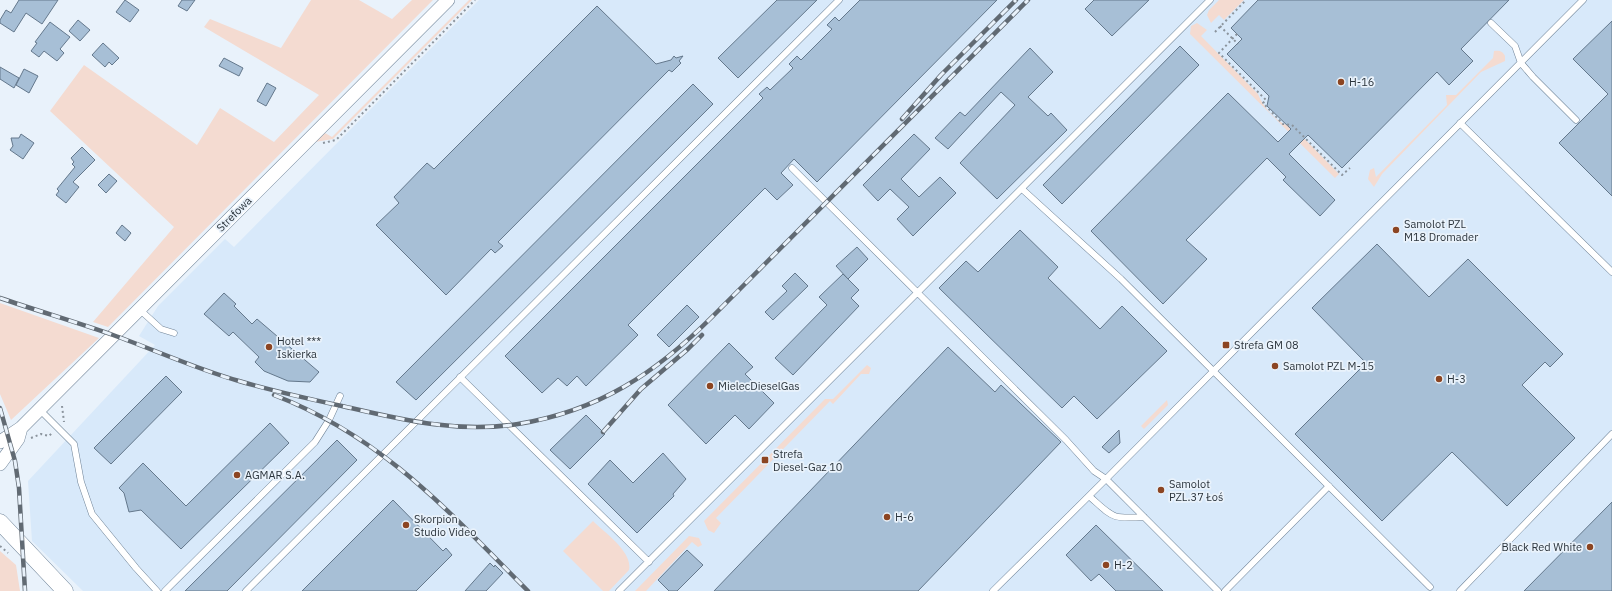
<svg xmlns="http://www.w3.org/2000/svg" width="1612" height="591" font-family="'IBM Plex Sans',sans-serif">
  <rect width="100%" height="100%" fill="#e9f2fb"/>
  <path fill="#d8e9fa" d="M479,0H1612V591H83L32,541L28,481L155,345L139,336L158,306L225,239L234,247Z"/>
  <path fill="#f4dbd1" d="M311,0H359L392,19L412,0H433L108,327L93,322L174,227L50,111L84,65L197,145L220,108L274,142L319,95L204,27L210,19L281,48Z
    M469,0H472L333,139L315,142L325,133L332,137Z
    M1219,0H1244L1224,20L1219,15L1211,23L1207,15L1209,10Z
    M1197,23L1207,30L1201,36L1258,94C1263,107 1278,125 1292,126L1339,174L1335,178L1190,34L1191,26Z
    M1494,51C1499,50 1503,51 1505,56V61L1481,72L1382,174L1374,187L1368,179L1370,170L1374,168L1376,177L1447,105L1446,95H1456L1493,58Z
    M0,303L99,338L11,420L0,394Z
    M867,365L871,368L869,374H861L833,404L830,401L716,518L721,523L714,533L708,530L704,521L825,399H833Z
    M1167,400L1168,405L1144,429L1141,426Z
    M593,521C605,533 633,552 629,570L609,591H603L563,551Z
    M689,536L699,538L702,545L698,547L692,542L646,591H635Z
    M0,551L16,565L20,591H0Z"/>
  <path fill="#a7bfd6" stroke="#64788c" d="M19,0H58L42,24L26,13L14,32L0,23V20L6,10L11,13Z
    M125,0L139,10L130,22L116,12Z
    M182,0H195L187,11L178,6Z
    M777,0H817L738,78L718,58Z
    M860,0H997L817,182L794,159L781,173L793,185L777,200L765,188L628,325L638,335L586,386L577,376L567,386L558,378L542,393L505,356L763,98L759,94L767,87L770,90L793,68L789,64L797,56L801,60L832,29L827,25L835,17L839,21Z
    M1094,0H1149L1112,36L1085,9Z
    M1258,0H1509L1461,49L1473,61L1449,85L1437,72L1342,168L1308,135L1289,154L1335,200L1320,216L1283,180L1286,177L1267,158L1186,240L1207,259L1163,304L1091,231L1228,93L1278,142L1291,129L1267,106L1269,96L1227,54L1242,39L1231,28Z
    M597,6L656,64L671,60L674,56L676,58L683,56L679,61L681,63L672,72L669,70L498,242L503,246L495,253L491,249L446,295L376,225L399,203L394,197L427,163L434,169Z
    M78,20L90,30L80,41L69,31Z
    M1612,21V196L1559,143L1608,94L1573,59Z
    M50,22L70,37L60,49L64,53L57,61L44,51L39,57L31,51L37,43L35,42Z
    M103,43L119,58L112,65L109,62L105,67L92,55Z
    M1180,46L1199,65L1062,204L1043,185Z
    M1030,48L1053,72L1028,97L1048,116L1051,113L1067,130L997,199L960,163L1015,105L1001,92L948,149L935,138L960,112L965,116Z
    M224,58L243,68L239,76L219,66Z
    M0,67L19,78L14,88L0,79Z
    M24,69L38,76L29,93L16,85Z
    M267,83L276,88L266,106L257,101Z
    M693,84L713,104L416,400L396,382Z
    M21,134L34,143L23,159L10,150L13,146L11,138H19Z
    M914,134L930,149L901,179L919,197L940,177L956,193L913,236L897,219L909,207L890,189L878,201L863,185Z
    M82,147L95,160L73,182L79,187L66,203L56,195L59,191L57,189L75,167L72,164L74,162L71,158Z
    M109,174L117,181L106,193L98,185Z
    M122,225L131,233L125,241L116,233Z
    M1020,230L1058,267L1048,278L1100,329L1122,306L1167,351L1097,419L1074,396L1062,408L939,288L966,261L978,272Z
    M1377,244L1429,297L1468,259L1563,354L1550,367L1545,362L1522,385L1575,438L1507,506L1452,452L1382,521L1295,434L1366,363L1312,308Z
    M857,247L868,259L848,279L836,266Z
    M795,273L808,286L773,320L765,312L787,291L782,286Z
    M843,274L859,290L851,298L859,306L793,375L775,358L827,305L819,297Z
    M224,293L236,304L234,306L252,324L257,319L319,372L310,382L288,381L264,371L255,362L259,357L233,332L229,336L204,314Z
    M687,305L699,317L669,347L657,335Z
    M729,343L753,367L745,374L774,403L749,429L735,415L706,444L668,405Z
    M948,347L995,392L1001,385L1061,442L918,591H714Z
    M166,376L182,392L111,464L94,448Z
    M586,415L605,434L570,469L550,450Z
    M270,423L289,443L181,549L141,510L129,512L124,493L119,488L143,463L186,506Z
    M1119,430L1120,443L1109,453L1102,447Z
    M337,440L357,460L227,591H185Z
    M663,453L686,479L673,494L674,496L637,533L588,484L610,460L633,483Z
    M393,500L443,551L446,548L452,555L416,591H302Z
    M1612,502V591H1524Z
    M1096,525L1163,591H1116L1099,574L1091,581L1066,555Z
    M687,550L703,565L677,591H669L658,580Z
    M490,563L494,567L495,565L503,573L486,591H465Z"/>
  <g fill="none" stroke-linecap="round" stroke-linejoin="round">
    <defs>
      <path id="service" d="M1491,23L1515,46L1521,63L1533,77L1576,120
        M1460,123L1612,272
        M792,168L1066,440L1094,471L1106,479L1218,591
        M1022,189L1121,279L1430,587
        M139,309L161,329L174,333
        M460,377L649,562
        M39,409L74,444L81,482L92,514L136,568L157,591
        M1089,496C1114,518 1111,519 1144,517
        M165,591L315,442L329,420L340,396
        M246,591L839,0
        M619,591L1210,0
        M993,591L1106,479L1583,0
        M1225,591L1329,486
        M1460,591L1612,434"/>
      <path id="minor" d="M0,442L21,428L448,0
        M0,464L18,439L21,428"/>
      <path id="tertiary" d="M0,522L65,591"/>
    </defs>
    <use href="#service" stroke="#708498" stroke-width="7"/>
    <use href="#minor" stroke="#708498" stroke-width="14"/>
    <use href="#tertiary" stroke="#708498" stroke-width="17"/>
    <path stroke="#8b949d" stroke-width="2" stroke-dasharray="2 3" stroke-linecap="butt" d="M1220,26L1238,44
      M1215,32L1246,0
      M1237,34L1219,53L1266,100L1263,103L1283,124L1292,125L1342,175L1350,168
      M323,143L336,140L475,0
      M62,406L64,422
      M31,438L41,434L49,436L52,433
      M0,546L8,553"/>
    <use href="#service" stroke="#fff" stroke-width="6"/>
    <use href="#minor" stroke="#fff" stroke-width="13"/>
    <use href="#tertiary" stroke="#fff" stroke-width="16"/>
    <defs>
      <path id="rail" d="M902,119L941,75L1016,0
        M0,298C38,311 76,322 113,335C155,350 196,369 239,381C276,392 314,400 351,408C407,421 461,433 518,424C599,411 656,373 713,316L1028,0
        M274,395C383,437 448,511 528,591
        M0,408L15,461L19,488L25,591
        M603,432L641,389L688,349L702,335"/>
    </defs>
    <use href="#rail" stroke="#616a73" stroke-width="4.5"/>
    <use href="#rail" stroke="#e9f2fb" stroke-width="3" stroke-dasharray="9" stroke-linecap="butt"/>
  </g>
  <g fill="#8c4522" stroke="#e9f2fb" stroke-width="1.5">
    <circle cx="1341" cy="82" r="4"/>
    <circle cx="1396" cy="230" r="4"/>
    <rect x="1222" y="341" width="8" height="8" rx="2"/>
    <circle cx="269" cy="347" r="4"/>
    <circle cx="1275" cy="366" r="4"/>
    <circle cx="1439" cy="379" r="4"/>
    <circle cx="710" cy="386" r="4"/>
    <rect x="761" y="456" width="8" height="8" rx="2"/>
    <circle cx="237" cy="475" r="4"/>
    <circle cx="1161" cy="490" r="4"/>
    <circle cx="887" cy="517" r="4"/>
    <circle cx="406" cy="525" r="4"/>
    <circle cx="1590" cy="547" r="4"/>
    <circle cx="1106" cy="565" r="4"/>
  </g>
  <g text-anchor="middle" stroke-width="3.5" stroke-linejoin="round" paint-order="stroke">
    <g font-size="11" fill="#2b343c" stroke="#e9f2fb" text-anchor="start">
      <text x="1349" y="86">H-16</text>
      <text x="1404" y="228">Samolot PZL<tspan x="1404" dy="13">M18 Dromader</tspan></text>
      <text x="277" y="345">Hotel ***<tspan x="277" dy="13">Iskierka</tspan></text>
      <text x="1234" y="349">Strefa GM 08</text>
      <text x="1283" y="370">Samolot PZL M-15</text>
      <text x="1447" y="383">H-3</text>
      <text x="718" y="390">MielecDieselGas</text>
      <text x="773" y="458">Strefa<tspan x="773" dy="13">Diesel-Gaz 10</tspan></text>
      <text x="245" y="479">AGMAR S.A.</text>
      <text x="1169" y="488">Samolot<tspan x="1169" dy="13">PZL.37 Łoś</tspan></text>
      <text x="895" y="521">H-6</text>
      <text x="414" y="523">Skorpion<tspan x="414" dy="13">Studio Video</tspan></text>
      <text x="1582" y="551" text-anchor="end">Black Red White</text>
      <text x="1114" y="569">H-2</text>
    </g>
    <g font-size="11" fill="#2b343c" stroke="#e9f2fb">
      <text transform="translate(234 214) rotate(-45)" y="4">Strefowa</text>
    </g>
  </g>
</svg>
